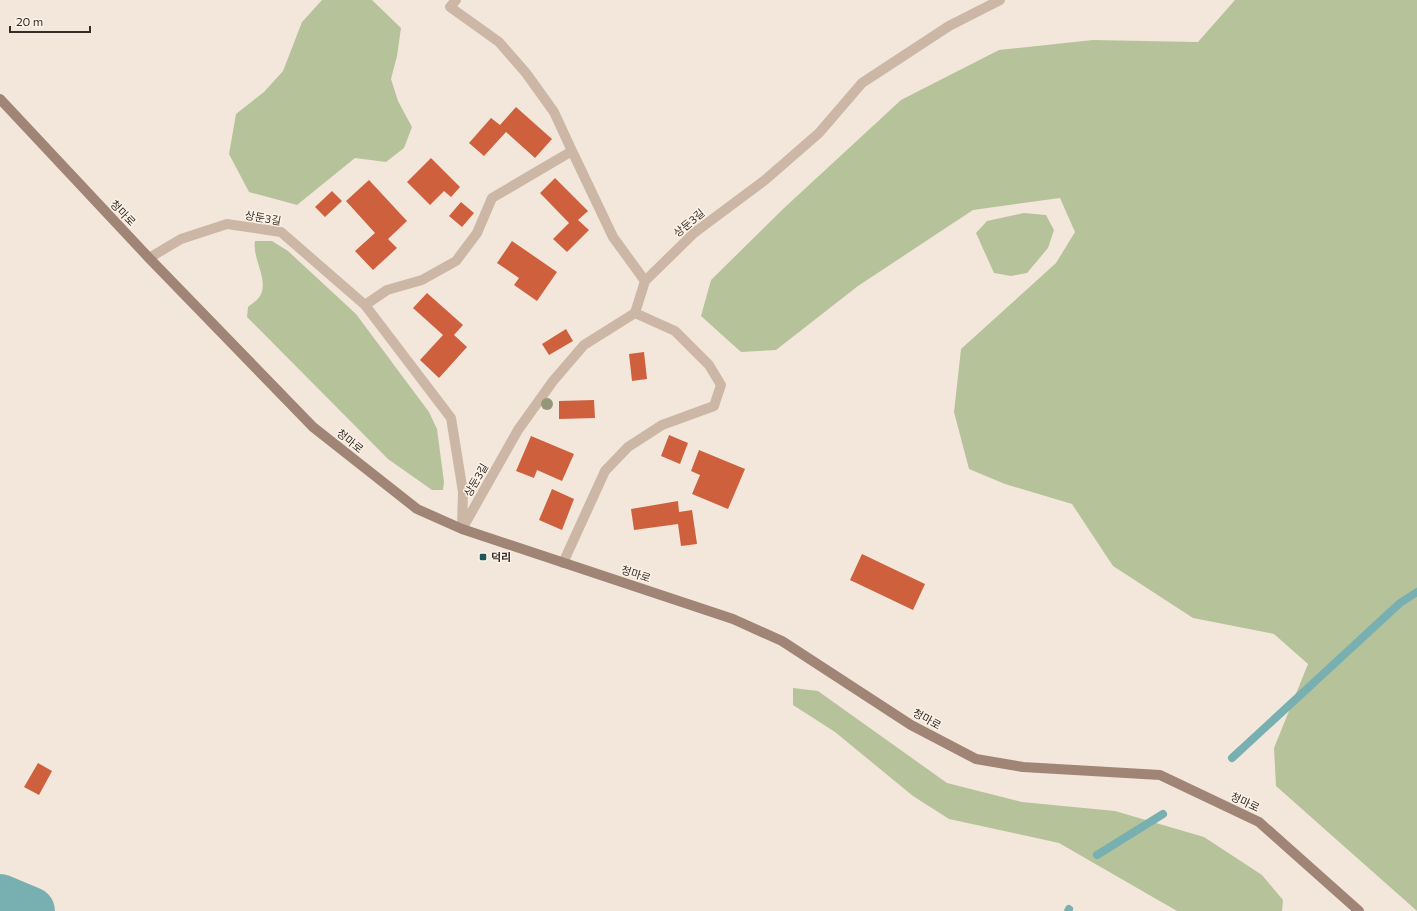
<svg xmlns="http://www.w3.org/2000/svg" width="1417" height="911" font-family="Commissioner,'Noto Sans KR',sans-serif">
  <rect width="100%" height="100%" fill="#f3e7db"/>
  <path fill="#b6c39a" d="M322,0H372L401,28L397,56L391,79L398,101L412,127L404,148L386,162L355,158L297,205L249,192L229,154L236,114L264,92L283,71L302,22Z
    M1235,0H1417V911L1276,786L1274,748L1308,664L1274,634L1193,618L1113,566L1072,504L1005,484L969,469L954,412L961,349L1056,263L1075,232L1060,198L973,210L858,286L776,350L741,352L701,316L711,280L783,209L901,100L999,50L1093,40L1198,42Z
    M1024,213L1046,215L1054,230L1048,248L1027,273L1011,276L994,273L976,233L987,221Z
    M255,241H272L288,251L356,314L429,412L437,429L444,482L443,490H432L388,459L247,317L248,307C252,304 259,299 261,294C268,278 252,258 255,241Z
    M793,688L818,691L947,783L1022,802L1115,811L1204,837L1262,875L1283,900L1282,911H1177L1059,843L949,819L913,796L835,732L793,705Z"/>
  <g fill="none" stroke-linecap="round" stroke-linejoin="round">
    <path stroke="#78b0b2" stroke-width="8" d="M1232,758L1400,603L1417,592
      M1097,855L1163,814
      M1068,911L1069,909"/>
    <path stroke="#78b0b2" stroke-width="48" d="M0,898L31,911"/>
  </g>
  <path fill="#ce603e" d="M516,107L552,139L535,158L506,132L484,156L469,143L491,118L500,125Z
    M431,158L460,187L451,197L444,191L430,205L407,182Z
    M555,178L588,211L578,220L589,230L567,252L553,239L569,223L540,193Z
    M369,180L407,221L388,239L397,248L373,270L355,251L375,233L346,201Z
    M332,191L342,201L325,217L315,207Z
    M461,202L474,213L462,227L449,216Z
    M512,241L557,272L537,301L514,285L519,278L497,263Z
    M427,293L463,325L454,335L467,347L439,378L420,360L443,335L413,308Z
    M566,329L573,341L549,355L542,344Z
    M644,352L647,379L632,381L629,354Z
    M594,400L595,418L559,419V401Z
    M669,435L688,443L680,464L661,456Z
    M531,436L574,454L562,481L537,470L534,478L516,471Z
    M699,450L745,469L728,509L692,494L700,475L691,471Z
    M552,489L574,499L562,530L539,520Z
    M678,501L679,512L692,510L697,544L681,546L678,524L634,530L631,509Z
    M862,554L925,584L913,610L850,580Z
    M38,763L52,771L39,795L24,787Z"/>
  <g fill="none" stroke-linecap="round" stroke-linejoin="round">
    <path stroke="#ccb7a6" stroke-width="10" d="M572,151L613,237L645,281
      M149,258L181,239L227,224L281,232L365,305L387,290L422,280L456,261L477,233L492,198L572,151L554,112L526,73L499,42L450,7L456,0
      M365,305L451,418L463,492L462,527
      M462,529L518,430L553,381L584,345L635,313L645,281L694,233L765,180L819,133L862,83L949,26L1000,0
      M563,563L605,471L628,447L662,425L714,406L721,385L709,365L675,331L635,313"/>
    <path stroke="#a08577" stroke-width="10" d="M0,99L149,258L313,427L417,509L462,529L733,619L782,641L911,725L976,759L1023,767L1160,775L1259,822L1359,911"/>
  </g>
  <circle fill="#949879" cx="547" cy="404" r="6"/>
  <rect fill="#1a585c" stroke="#fbf2e7" stroke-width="1.5" x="479" y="553" width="8" height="8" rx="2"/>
  <g text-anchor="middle" stroke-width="3" stroke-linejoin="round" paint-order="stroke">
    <g font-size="11" fill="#382c27" stroke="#fbf2e7">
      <text transform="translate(123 213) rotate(46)" y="4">청마로</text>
      <text transform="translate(263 218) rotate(10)" y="4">상둔3길</text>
      <text transform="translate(689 223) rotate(-40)" y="4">상둔3길</text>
      <text transform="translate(350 441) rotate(39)" y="4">청마로</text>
      <text transform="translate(476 480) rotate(-60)" y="4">상둔3길</text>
      <text transform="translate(636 574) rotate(18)" y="4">청마로</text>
      <text transform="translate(927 719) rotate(29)" y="4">청마로</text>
      <text transform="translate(1245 802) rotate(25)" y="4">청마로</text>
    </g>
    <g font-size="11" font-weight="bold" fill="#382c27" stroke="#fbf2e7" text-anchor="start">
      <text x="491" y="561">덕리</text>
    </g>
  </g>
  <path d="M10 26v6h80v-6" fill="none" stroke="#382c27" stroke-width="2"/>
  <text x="16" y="26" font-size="12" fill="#382c27" stroke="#fbf2e7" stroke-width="3" paint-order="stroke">20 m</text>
</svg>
